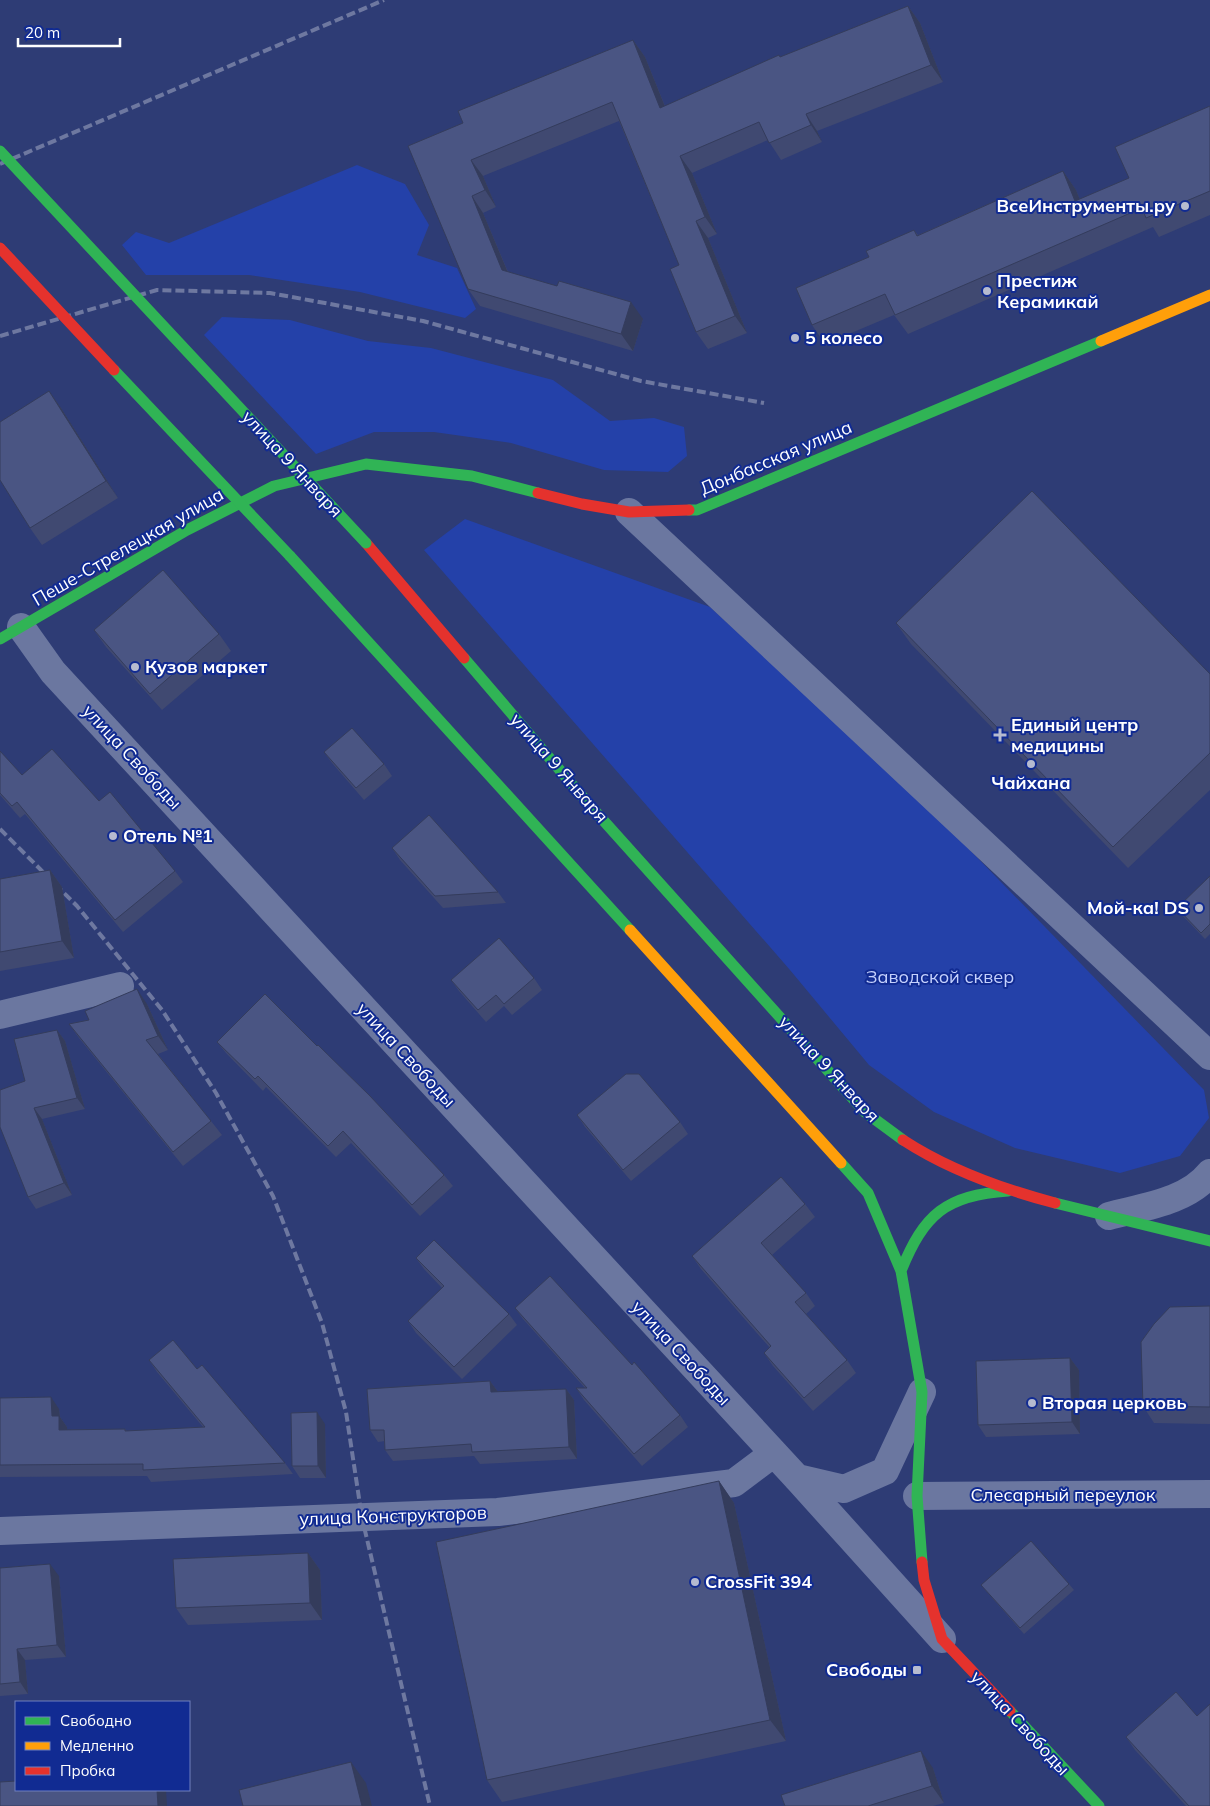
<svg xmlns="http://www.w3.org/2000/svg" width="1210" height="1806" font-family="Mulish,sans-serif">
  <rect width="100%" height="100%" fill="#2e3c75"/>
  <path fill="#2441a9" d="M357,165L405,184L429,225L417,255L457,268L476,309L465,318L360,292L249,275H146L122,245L136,232L169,243Z
    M222,317L290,320L368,341L431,348L553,380L610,421L654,418L684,427L687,456L668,472L604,470L511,443L434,432H374L316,454L204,335Z
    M465,519L710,607L922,801L1204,1090L1209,1118L1180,1156L1120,1173L1015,1148L934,1112L869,1065L790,970L424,550Z"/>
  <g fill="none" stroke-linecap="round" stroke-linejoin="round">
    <path stroke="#6b77a0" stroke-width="28" d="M629,512L1210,1056
      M21,627L53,672L797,1478L942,1639
      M0,1015L120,986
      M1109,1216C1142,1207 1187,1202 1210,1173
      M797,1478L844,1489L885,1471L922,1392
      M917,1496L1210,1494
      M0,1531L498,1512L734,1483L774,1453"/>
    <path stroke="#30b455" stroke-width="11" d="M689,510H697L1101,341
      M290,556L630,930
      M0,639L187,530L274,486L366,464L472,476L538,493
      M464,658L594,810L865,1112L903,1140
      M841,1163L868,1193L901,1271L922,1392L917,1496L922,1562
      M1055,1203L1210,1241
      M901,1271C924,1214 946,1195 1008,1191
      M1010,1711L1099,1806"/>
    <path stroke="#ff9f0a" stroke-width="11" d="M1101,341L1210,295
      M630,930L841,1163"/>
    <path stroke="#e5322d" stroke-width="11" d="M538,493L582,504L629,512L689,510
      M366,543L464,658
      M903,1140C949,1170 1002,1189 1055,1203
      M922,1562L924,1580L942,1639L1010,1711"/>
    <path stroke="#6e78a0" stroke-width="4" stroke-dasharray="9 4" stroke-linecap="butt" d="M0,164L384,0
      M0,336L157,290L270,293L423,321L641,381L764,403
      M0,829L77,906L162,1010L216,1093L273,1196L322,1323L346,1412L362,1518L430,1806"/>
    <path stroke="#30b455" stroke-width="11" d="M0,151L366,543
      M114,370L290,556"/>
    <path stroke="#e5322d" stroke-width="11" d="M0,248L114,370"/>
  </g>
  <path fill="#404971" d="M908,6L920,23L943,82L817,131L822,142L781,160L768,140L692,173L717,234L708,238L747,333L708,349L696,332L679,265L619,121L483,176L496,207L483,213L508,272L643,319L633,351L480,306L468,289L463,123L633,40L645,57L665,106L780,57Z
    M1210,106V215L1159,237L1153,227L908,334L894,315L825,344L812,325L869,257L914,230L918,235L1063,171L1076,190L1080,200L1129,178Z
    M49,391L61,408L118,498L42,545L30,528Z
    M896,623L1210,674V790L1128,868L911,644Z
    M94,630L219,634L231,651L162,710L106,647Z
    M0,751L22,775L175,871L183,882L123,932L25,814L20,818L0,795Z
    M324,752L384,764L392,776L364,800L332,763Z
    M392,848L498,892L506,903L443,908L400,860Z
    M50,870L62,887L74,958L0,971V879Z
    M1210,876V934L1205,939L1181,914L1177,908Z
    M534,978L542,990L512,1015L504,1006L486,1022L459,991L451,980Z
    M147,1004L168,1050L158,1054L211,1121L222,1135L183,1166L79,1038L69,1024L89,1020Z
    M57,1030L65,1041L85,1109L42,1119L72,1195L36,1209L28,1197L25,1081Z
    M217,1042L444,1175L453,1186L420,1216L351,1143L336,1157L266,1087L263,1091L226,1053Z
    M577,1115L680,1122L688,1134L631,1181L585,1127Z
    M805,1204L815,1217L772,1255L806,1293L815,1306L806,1314L847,1360L856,1373L813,1411L773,1366L764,1353L770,1348L701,1269L692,1256Z
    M416,1258L509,1314L517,1325L462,1379L416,1333L408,1321L442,1288L424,1269Z
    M1210,1306V1424L1154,1423L1143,1406Z
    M515,1308L632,1365L680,1415L688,1427L642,1466L584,1400L576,1388H585L523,1319Z
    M1070,1358L1079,1370L1080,1434L986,1437L978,1425Z
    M149,1360L197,1369L285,1463L293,1474L151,1482L147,1476L0,1477V1398L59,1409L60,1417L67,1427V1430L125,1429L127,1431L203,1427L157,1372Z
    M490,1381L498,1392L566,1389L574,1400L577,1459L480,1464L474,1456L393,1461L385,1450V1441L378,1442L370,1430Z
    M325,1424L326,1478H300L292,1466Z
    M719,1481L734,1503L786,1741L502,1802L487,1780Z
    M308,1553L320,1570L322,1620L188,1625L176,1608Z
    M0,1568L59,1576L66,1657L25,1660L28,1694L0,1696Z
    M1069,1584L1074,1590L1024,1634L986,1591L981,1585Z
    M1197,1716L1210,1806H1186L1135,1750L1126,1737Z
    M933,1768L944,1803L933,1806H785Z"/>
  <path fill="#343c5c" d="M908,6L920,23L943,82L931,65Z
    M633,40L645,57L672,124L660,108Z
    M806,114L817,131L822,142L811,125Z
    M680,156L692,173L717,234L705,217Z
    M471,160L483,176L496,207L485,190Z
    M1063,171L1076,190L1088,220L1075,201Z
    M472,196L483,213L514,287L502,270Z
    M696,221L708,238L747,333L735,316Z
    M631,302L643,319L633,351L621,334Z
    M49,391L61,408L118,498L106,481Z
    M50,870L62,887L74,958L62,941Z
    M137,989L147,1004L168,1050L158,1036Z
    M57,1030L65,1041L85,1109L77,1098Z
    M34,1108L42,1119L72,1195L64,1183Z
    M1070,1358L1079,1370L1080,1434L1072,1422Z
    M490,1381L498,1392H491Z
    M566,1389L574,1400L577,1459L569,1447Z
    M51,1397L59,1409L60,1417L67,1427L68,1442L59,1430L52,1416Z
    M317,1412L325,1424L326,1478L318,1466Z
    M719,1481L734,1503L786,1741L770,1720Z
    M308,1553L320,1570L322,1620L310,1603Z
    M50,1564L59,1576L66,1657L57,1645Z
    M17,1649L25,1660L28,1694L20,1682Z
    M921,1751L933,1768L944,1803L932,1786Z
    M351,1762L366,1783L372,1806H362Z
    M157,1790H166L167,1806H158Z"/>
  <path fill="#4a5583" stroke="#343c5c" d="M908,6L931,65L806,114L811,125L769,143L759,122L680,156L705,217L696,221L735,316L696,332L670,269L679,265L612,102L471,160L485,190L472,196L502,270L557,286L559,281L631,302L621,334L468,289L408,146L463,123L458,111L633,40L660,108L779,55L780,57Z
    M1210,106V191L1146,218L1142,208L895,315L885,294L812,325L796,288L869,257L866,251L914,230L917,236L1063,171L1075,201L1129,178L1115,147Z
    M49,391L106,481L30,528L0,480V422Z
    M1032,491L1210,674V753L1113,847L896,623Z
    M163,570L219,634L150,694L94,630Z
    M352,728L384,764L356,788L324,752Z
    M52,749L99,801L110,792L175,871L115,920L17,802L12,806L0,793V751L22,775Z
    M429,815L498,892L435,896L392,848Z
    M50,870L62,941L0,952V879Z
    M1210,876V924L1201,933L1177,908Z
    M499,938L534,978L504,1004L496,995L478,1010L451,980Z
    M137,989L158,1036L146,1040L211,1121L173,1152L69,1024L89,1020L85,1011Z
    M265,994L317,1046L318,1045L370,1096L444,1175L412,1205L343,1131L328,1146L258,1076L255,1079L217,1042Z
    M57,1030L77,1098L34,1108L64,1183L28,1197L0,1127V1090L25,1081L14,1039Z
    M626,1074H639L680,1122L623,1170L577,1115Z
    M781,1177L805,1204L761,1243L806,1293L795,1302L847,1360L804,1398L764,1353L771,1346L692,1256Z
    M434,1240L509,1314L454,1367L408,1321L444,1286L416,1258Z
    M550,1276L632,1365L634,1362L680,1415L634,1454L576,1388H587L515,1308Z
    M1210,1306V1407L1143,1406L1141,1342L1154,1324L1170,1307Z
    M173,1340L197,1369L202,1365L285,1463L143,1470V1464L0,1465V1398L51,1397L52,1416H59V1430L125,1429V1431L205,1427L149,1360Z
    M1070,1358L1072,1422L978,1425L976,1361Z
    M490,1381L491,1392L566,1389L569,1447L472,1452L471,1444L385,1450L384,1430H370L367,1389Z
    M317,1412L318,1466H292L291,1413Z
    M719,1481L770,1720L487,1780L436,1542Z
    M1031,1541L1069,1584L1020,1628L981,1585Z
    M308,1553L310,1603L176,1608L173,1559Z
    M50,1564L57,1645L17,1649L20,1682L0,1684V1568Z
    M1176,1692L1197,1716L1210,1704V1806H1189L1126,1737Z
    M921,1751L932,1786L868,1806H785L781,1795Z
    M351,1762L362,1806H243L239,1790Z
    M16,1781V1790H157L158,1806H0V1782Z"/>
  <g fill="#b6bbcf" stroke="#112b92" stroke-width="2">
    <circle cx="1185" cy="206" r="5"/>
    <circle cx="987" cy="291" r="5"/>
    <circle cx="795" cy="338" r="5"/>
    <circle cx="135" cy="667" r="5"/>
    <path d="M997.5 727.5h5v5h5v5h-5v5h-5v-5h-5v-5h5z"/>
    <circle cx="1031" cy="764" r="5"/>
    <circle cx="113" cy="836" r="5"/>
    <circle cx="1199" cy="908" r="5"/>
    <circle cx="1032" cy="1403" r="5"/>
    <circle cx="695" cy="1582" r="5"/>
    <rect x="912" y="1665" width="10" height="10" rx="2.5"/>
  </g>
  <g text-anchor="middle" stroke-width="4" stroke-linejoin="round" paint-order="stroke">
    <g font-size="18" font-weight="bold" fill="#fff" stroke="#112b92" text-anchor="start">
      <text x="1175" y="212" text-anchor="end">ВсеИнструменты.ру</text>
      <text x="997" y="287">Престиж<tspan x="997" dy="21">Керамикай</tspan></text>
      <text x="805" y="344">5 колесо</text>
      <text x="145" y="673">Кузов маркет</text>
      <text x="1011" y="731">Единый центр<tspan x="1011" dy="21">медицины</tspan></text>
      <text x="1031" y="789" text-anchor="middle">Чайхана</text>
      <text x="123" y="842">Отель №1</text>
      <text x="1189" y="914" text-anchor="end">Мой-ка! DS</text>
      <text x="1042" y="1409">Вторая церковь</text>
      <text x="705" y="1588">CrossFit 394</text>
      <text x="907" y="1676" text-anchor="end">Свободы</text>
    </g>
    <g font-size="18" fill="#fff" stroke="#112b92">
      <text transform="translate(776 458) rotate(-23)" y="6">Донбасская улица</text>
      <text transform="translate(292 464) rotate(47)" y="6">улица 9 Января</text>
      <text transform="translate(128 547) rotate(-30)" y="6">Пеше-Стрелецкая улица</text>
      <text transform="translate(132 757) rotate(47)" y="6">улица Свободы</text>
      <text transform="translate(559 768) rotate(49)" y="6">улица 9 Января</text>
      <text transform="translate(406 1055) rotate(47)" y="6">улица Свободы</text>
      <text transform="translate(829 1069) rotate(47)" y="6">улица 9 Января</text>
      <text transform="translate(681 1353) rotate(47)" y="6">улица Свободы</text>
      <text x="1063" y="1501">Слесарный переулок</text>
      <text transform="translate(393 1516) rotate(-2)" y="6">улица Конструкторов</text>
      <text transform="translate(1020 1723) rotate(47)" y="6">улица Свободы</text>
    </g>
    <g font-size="18" fill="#c5d1fd" stroke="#112b92">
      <text x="940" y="983">Заводской сквер</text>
    </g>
  </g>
  <rect x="15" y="1701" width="175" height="90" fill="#112b92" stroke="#7080be"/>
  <rect x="25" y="1717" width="25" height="8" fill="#30b455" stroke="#7080be"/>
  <text x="60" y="1726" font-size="15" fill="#ffffff">Свободно</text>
  <rect x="25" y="1742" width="25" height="8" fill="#ff9f0a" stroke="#7080be"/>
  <text x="60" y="1751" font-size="15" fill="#ffffff">Медленно</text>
  <rect x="25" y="1767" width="25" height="8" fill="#e5322d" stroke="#7080be"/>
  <text x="60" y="1776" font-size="15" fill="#ffffff">Пробка</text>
  <path d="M18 38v8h102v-8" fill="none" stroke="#ffffff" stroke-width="2.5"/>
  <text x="25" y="38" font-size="15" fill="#ffffff" stroke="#112b92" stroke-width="4" paint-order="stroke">20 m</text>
</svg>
